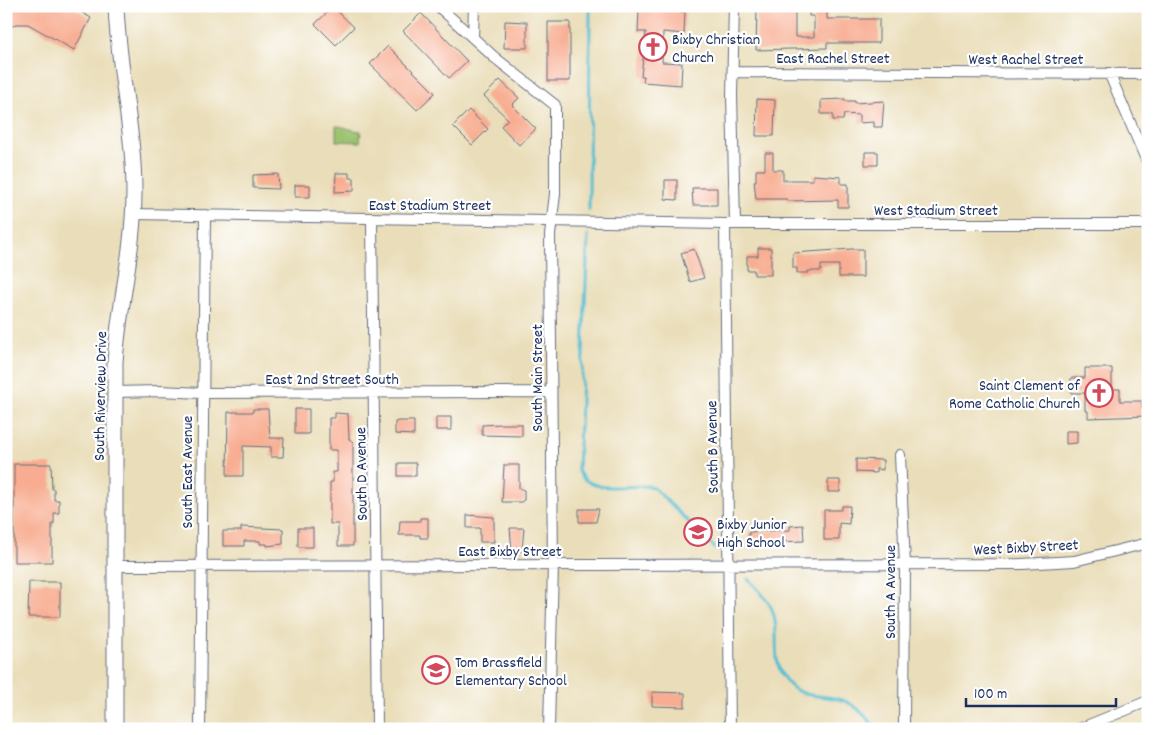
<svg xmlns="http://www.w3.org/2000/svg" width="1154" height="735" font-family="Dekko,sans-serif">
  <rect width="100%" height="100%" fill="#fff"/>
  <filter id="ink" filterUnits="userSpaceOnUse"><feTurbulence type="fractalNoise" baseFrequency=".02" numOctaves="2"/><feDisplacementMap in="SourceGraphic" scale="10" xChannelSelector="R" yChannelSelector="G"/><feConvolveMatrix kernelMatrix="1 2 1 2 8 2 1 2 1" color-interpolation-filters="sRGB"/></filter>
  <filter id="wash" filterUnits="userSpaceOnUse"><feTurbulence type="fractalNoise" baseFrequency=".0096" numOctaves="4" result="noise"/><feDisplacementMap in="SourceGraphic" scale="20" xChannelSelector="R" yChannelSelector="G"/><feGaussianBlur stdDeviation="1.12" result="paint"/><feColorMatrix in="noise" values="0 0 0 0 0 0 0 0 0 0 0 0 0 0 0 0 0 1.4 0 .05"/><feComposite in="paint" operator="in"/></filter>
  <g filter="url(#wash)">
    <rect width="100%" height="100%" fill="#eadeba"/>
    <path fill="#9cc36f" stroke="#5c7966" d="M336,126C346,126 351,131 361,131L360,142L336,141Z"/>
    <g fill="none" stroke-linecap="round" stroke-linejoin="round">
      <path stroke="#54bdd1" stroke-width="3" d="M589,210L590,6
        M588,235L578,471C590,495 627,485 650,486L654,488L716,549
        M748,579C757,588 769,600 773,612C781,636 769,661 787,682C803,702 827,692 847,702C858,707 865,716 873,725"/>
    </g>
    <g id="blocks">
      <path fill="#f8ad92" d="M6,6H71L91,18L74,50L28,24H17L6,29Z
        M809,6H827V19H879V43H827V48L756,50L757,8L795,9V37H814V16H809Z
        M333,7L354,27L336,45L315,24Z
        M639,9L685,12L684,34L663,32L662,62L682,63L681,85L643,82L644,76H641L646,32H638Z
        M421,13L467,61L449,78L403,31Z
        M505,21L527,22V48H504Z
        M548,22H570V81H548Z
        M388,46L435,93L417,110L370,64Z
        M500,80L519,98L512,105L536,129L519,145L501,126L508,119L484,96Z
        M757,99L775,100L774,136H756Z
        M845,99V101H855V103L884,101L882,127H874V122L859,123V115L844,114L843,120H833V114H821V100Z
        M469,110L488,129L472,145L453,126Z
        M865,152H878V165H865Z
        M765,153H773V170H783V180H813V175L841,177V184H848V207H838V200L787,201V199H756L754,181H756V170H765Z
        M336,173H349V178H354V191L335,192Z
        M278,174L279,189L253,188V175Z
        M665,180H677V200L665,199Z
        M295,185H310V197H295Z
        M692,188H717V205H693Z
        M758,248H771V275H754V270H747V256H758Z
        M694,249L704,278L690,282L681,253Z
        M852,249H863V277H839V265H821V271H808V273H797V268H793V253Z
        M1085,368H1112V389H1120V401H1142V408H1148V416L1088,418V411H1085V393H1071V378H1085Z
        M253,409H268L270,438H284L283,457H271V447L243,446V476H227L228,412H253Z
        M295,409H309V434H295Z
        M335,413L348,414L349,439L353,442V546H338V524H330V482H333V472H337V450H329V418H335Z
        M436,417H451V430H436Z
        M398,421H414V435L395,434V422Z
        M501,424H522V436L482,435V425Z
        M1066,431H1077V443L1066,444Z
        M856,459L883,460V470L876,469V473L856,472Z
        M398,463H416V476H398Z
        M14,464H51L52,489H54V500H59V513H54V524H52V562H14Z
        M504,465H519V488L524,490V500L521,502H502Z
        M828,480H840V492H828Z
        M842,506H850L849,524L839,523V540H824V510H841Z
        M579,509H599L596,522H579Z
        M467,515L494,517V542H480V528H467Z
        M420,518H428V538H420V535H399L400,521H420Z
        M803,525L804,541L749,543V532L790,530V526Z
        M241,527L283,529V544L267,546V544H260V541H244V546H223V531H241Z
        M298,528H313V547H298Z
        M510,528H524L522,551H512Z
        M29,582H60V617H28Z
        M652,692L685,693V707L652,706Z"/>
    </g>
  </g>
  <g filter="url(#ink)">
    <use href="#blocks" fill-opacity="0" stroke="#636c7e" stroke-width="1"/>
    <g fill="none" stroke-linecap="round" stroke-linejoin="round">
      <defs>
        <path id="street" d="M438,6L494,57L555,105V194L550,235L553,565L549,729
          M734,6L732,95L735,224
          M473,38L474,6
          M733,72L1148,74
          M1109,73L1148,164
          M134,214L725,224H1148
          M372,219L377,729
          M725,224L730,729
          M114,392L160,391L202,393L551,392
          M900,455L905,565L904,729
          M116,566L1022,564L1074,561L1148,543
          M200,729L205,215
          M1079,729L1148,701"/>
        <path id="secondary" d="M115,729V362C119,305 134,250 134,192C134,129 118,69 116,6"/>
      </defs>
      <use href="#street" stroke="#636c7e" stroke-width="12"/>
      <use href="#secondary" stroke="#636c7e" stroke-width="17"/>
      <use href="#street" stroke="#fff" stroke-width="10"/>
      <use href="#secondary" stroke="#fff" stroke-width="15"/>
    </g>
  </g>
  <defs>
    <symbol id="church-ring" viewBox="-11 -11 22 22"><circle r="9.5" fill="#fff" stroke="#d1495b" stroke-width="1.5"/><path d="M-1.2-6h2.4v3.5h3.3v2.4h-3.3V6h-2.4V-.1h-3.3v-2.4h3.3Z" fill="#d1495b"/></symbol>
    <symbol id="school-ring" viewBox="-11 -11 22 22"><circle r="9.5" fill="#fff" stroke="#d1495b" stroke-width="1.5"/><path d="M0-5L7-2L0 1L-7-2ZM-4 1L0 2.5L4 1V4Q0 6-4 4Z" fill="#d1495b"/></symbol>
  </defs>
  <g fill-rule="evenodd">
    <use href="#church-ring" x="637" y="31" width="32" height="32"/>
    <use href="#church-ring" x="1083" y="377" width="32" height="32"/>
    <use href="#school-ring" x="682" y="516" width="32" height="32"/>
    <use href="#school-ring" x="420" y="654" width="32" height="32"/>
  </g>
  <g text-anchor="middle" stroke-width="4.5" stroke-linejoin="round" paint-order="stroke">
    <g font-size="16" fill="#1b2f5e" stroke="#fff" text-anchor="start">
      <text x="672" y="44">Bixby Christian<tspan x="672" dy="18">Church</tspan></text>
      <text x="1080" y="390" text-anchor="end">Saint Clement of<tspan x="1080" dy="18">Rome Catholic Church</tspan></text>
      <text x="717" y="529">Bixby Junior<tspan x="717" dy="18">High School</tspan></text>
      <text x="455" y="667">Tom Brassfield<tspan x="455" dy="18">Elementary School</tspan></text>
    </g>
    <g font-size="16" fill="#1b2f5e" stroke="#fff">
      <text x="833" y="63">East Rachel Street</text>
      <text x="1026" y="64">West Rachel Street</text>
      <text x="430" y="210">East Stadium Street</text>
      <text x="936" y="215">West Stadium Street</text>
      <text x="332" y="384">East 2nd Street South</text>
      <text transform="translate(536 378) rotate(-90)" y="6">South Main Street</text>
      <text transform="translate(99 396) rotate(-89)" y="6">South Riverview Drive</text>
      <text transform="translate(711 447) rotate(-91)" y="6">South B Avenue</text>
      <text transform="translate(186 472) rotate(-90)" y="6">South East Avenue</text>
      <text transform="translate(360 474) rotate(-91)" y="6">South D Avenue</text>
      <text transform="translate(1026 546) rotate(-3)" y="6">West Bixby Street</text>
      <text x="510" y="556">East Bixby Street</text>
      <text transform="translate(889 592) rotate(-90)" y="6">South A Avenue</text>
    </g>
  </g>
  <rect width="1154" height="735" fill="none" stroke="#fff" stroke-width="25"/>
  <path d="M966 698v8h150v-8" fill="none" stroke="#1b2f5e" stroke-width="2.5"/>
  <text x="974" y="698" font-size="15" fill="#1b2f5e" stroke="#ffffff" stroke-width="4" paint-order="stroke">100 m</text>
</svg>
